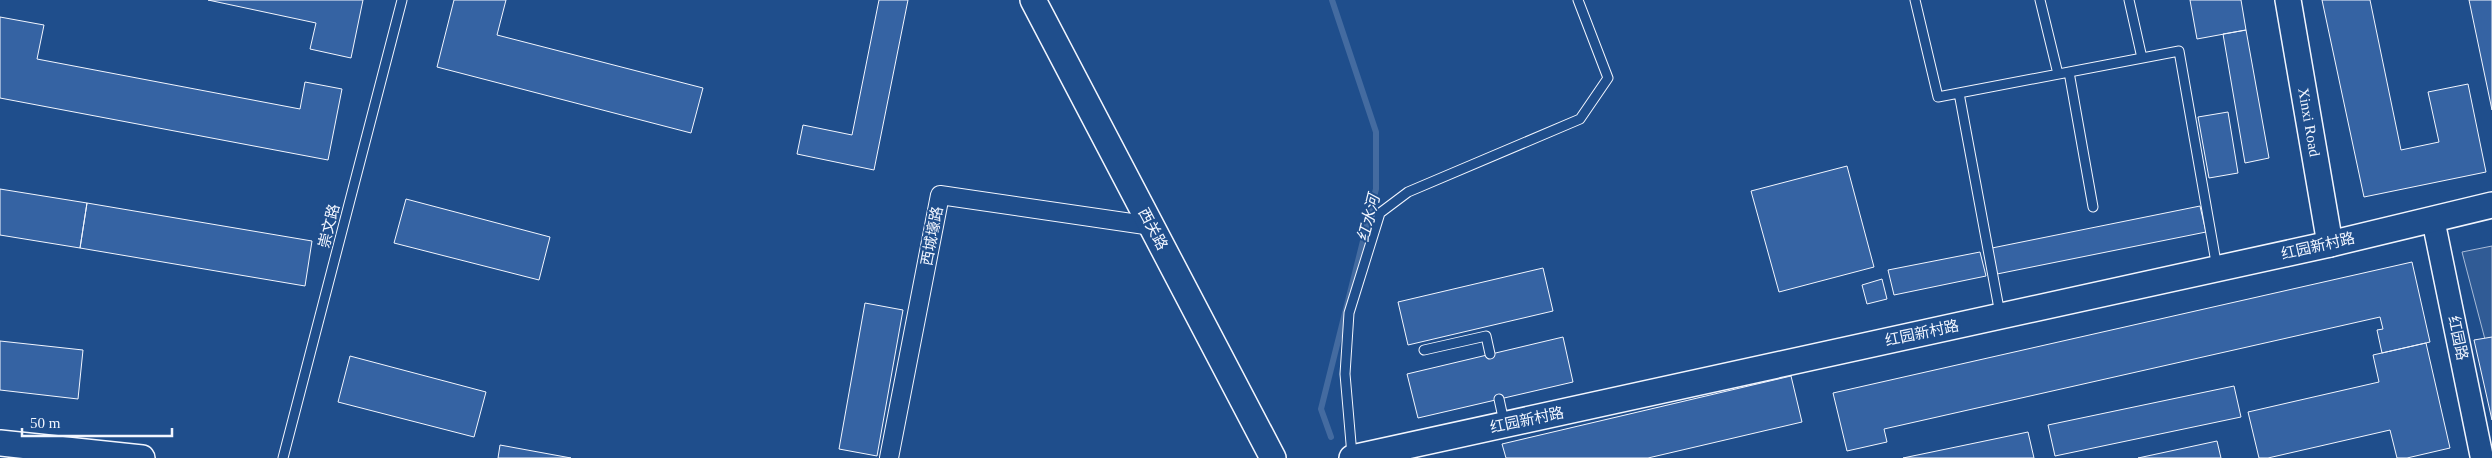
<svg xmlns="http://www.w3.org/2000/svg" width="2492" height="458" font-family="'Times New Roman','Noto Sans SC',serif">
  <rect width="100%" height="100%" fill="#1f4e8c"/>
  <path fill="#305b95" stroke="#a8bbd7" d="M2492,246V366L2462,252Z"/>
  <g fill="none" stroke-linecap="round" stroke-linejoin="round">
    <path stroke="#446ba0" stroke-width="6" d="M1331,437L1321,409L1376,189V132L1332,0"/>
  </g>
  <path fill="#3563a3" stroke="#f2f6ff" d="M208,0H363L351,58L310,49L316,23Z
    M454,0H506L497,35L703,88L691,133L437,67Z
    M879,0H908L874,170L797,154L803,125L852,135Z
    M2190,0H2241L2246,30L2197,39Z
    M2322,0H2370L2401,150L2439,142L2428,92L2468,84L2486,172L2364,197Z
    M2469,0H2492V110Z
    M0,17L44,25L37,59L300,109L305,82L342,89L328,160L0,98Z
    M2246,30L2269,158L2245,163L2223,34Z
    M2228,112L2238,173L2209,178L2198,117Z
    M1847,166L1874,267L1779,292L1751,191Z
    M0,189L87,203L80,248L0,235Z
    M406,199L550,237L539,280L394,243Z
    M87,203L312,241L305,286L80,248Z
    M2200,206L2206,232L1997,274L1992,248Z
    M1980,252L1986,276L1894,295L1888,270Z
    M2412,262L2430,342L2382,353L2377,330L2383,329L2380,317L1884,429L1887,442L1847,451L1833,393Z
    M1543,268L1553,311L1408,345L1398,302Z
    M1882,279L1887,299L1867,304L1862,285Z
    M865,303L903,310L877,456L839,449Z
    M1563,337L1573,382L1418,418L1407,374Z
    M2492,337V420L2474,340Z
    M0,341L83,350L78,399L0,390Z
    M2426,343L2450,448L2407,458H2397L2390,430L2268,458H2259L2248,412L2379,382L2373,355Z
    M350,356L486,392L474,437L338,402Z
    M1791,376L1802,422L1648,458H1506L1502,444Z
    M2234,386L2241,417L2055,456L2048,425Z
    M2028,432L2034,458H1903Z
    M2217,441L2221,458H2138Z
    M500,445L571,458H498Z"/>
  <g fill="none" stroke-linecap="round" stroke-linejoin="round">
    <defs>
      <path id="service" d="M1915,0L1938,97L2179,51L2217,268
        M2040,0L2058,74
        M2129,0L2142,58
        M2069,72L2093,207
        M1959,93L2000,314
        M1424,350L1486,336L1490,354
        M1499,399L1504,422
        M1352,455L1345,374L1349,313L1380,213L1408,192L1580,119L1608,78L1578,0
        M283,458L402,0"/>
      <path id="minor" d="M889,458L940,195L1152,226"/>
      <path id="tertiary" d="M2433,219L2482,458"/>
      <g id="secondary">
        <path d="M1033,0L1273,458"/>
        <path id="s1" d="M2288,0L2330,244"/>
        <path d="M0,443L142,458"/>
        <path d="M1352,458L2330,244L2492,205"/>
      </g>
    </defs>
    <use href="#service" stroke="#f2f6ff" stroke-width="11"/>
    <use href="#minor" stroke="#f2f6ff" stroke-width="20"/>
    <use href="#tertiary" stroke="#f2f6ff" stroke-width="25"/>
    <use href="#secondary" stroke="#f2f6ff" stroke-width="28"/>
    <use href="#service" stroke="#1f4e8c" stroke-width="9"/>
    <use href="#minor" stroke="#1f4e8c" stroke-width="18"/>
    <use href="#tertiary" stroke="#1f4e8c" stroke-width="22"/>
    <use href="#secondary" stroke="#1f4e8c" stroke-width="25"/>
  </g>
  <g text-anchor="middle" stroke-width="4" stroke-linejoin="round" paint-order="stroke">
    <g font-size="15" fill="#f2f6ff" stroke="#1f4e8c">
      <text dy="5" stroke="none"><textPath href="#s1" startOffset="124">Xinxi Road</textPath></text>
      <text transform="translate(329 226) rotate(-76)" y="5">崇文路</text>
      <text transform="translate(1153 229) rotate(62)" y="5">西关路</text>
      <text transform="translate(932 236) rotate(-79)" y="5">西城壕路</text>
      <text transform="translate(2318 246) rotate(-13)" y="5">红园新村路</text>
      <text transform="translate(1922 333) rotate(-12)" y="5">红园新村路</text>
      <text transform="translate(2458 338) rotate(78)" y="5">红园路</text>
      <text transform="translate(1527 420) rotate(-12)" y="5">红园新村路</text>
    </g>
    <g font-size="16" font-style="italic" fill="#f2f6ff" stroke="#1f4e8c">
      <text transform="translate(1368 218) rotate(-76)" y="6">红水河</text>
    </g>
  </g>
  <path d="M22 428v8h150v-8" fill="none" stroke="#f2f6ff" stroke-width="2.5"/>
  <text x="30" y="428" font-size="15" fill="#f2f6ff" stroke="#1f4e8c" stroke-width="4" paint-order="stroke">50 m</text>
</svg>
